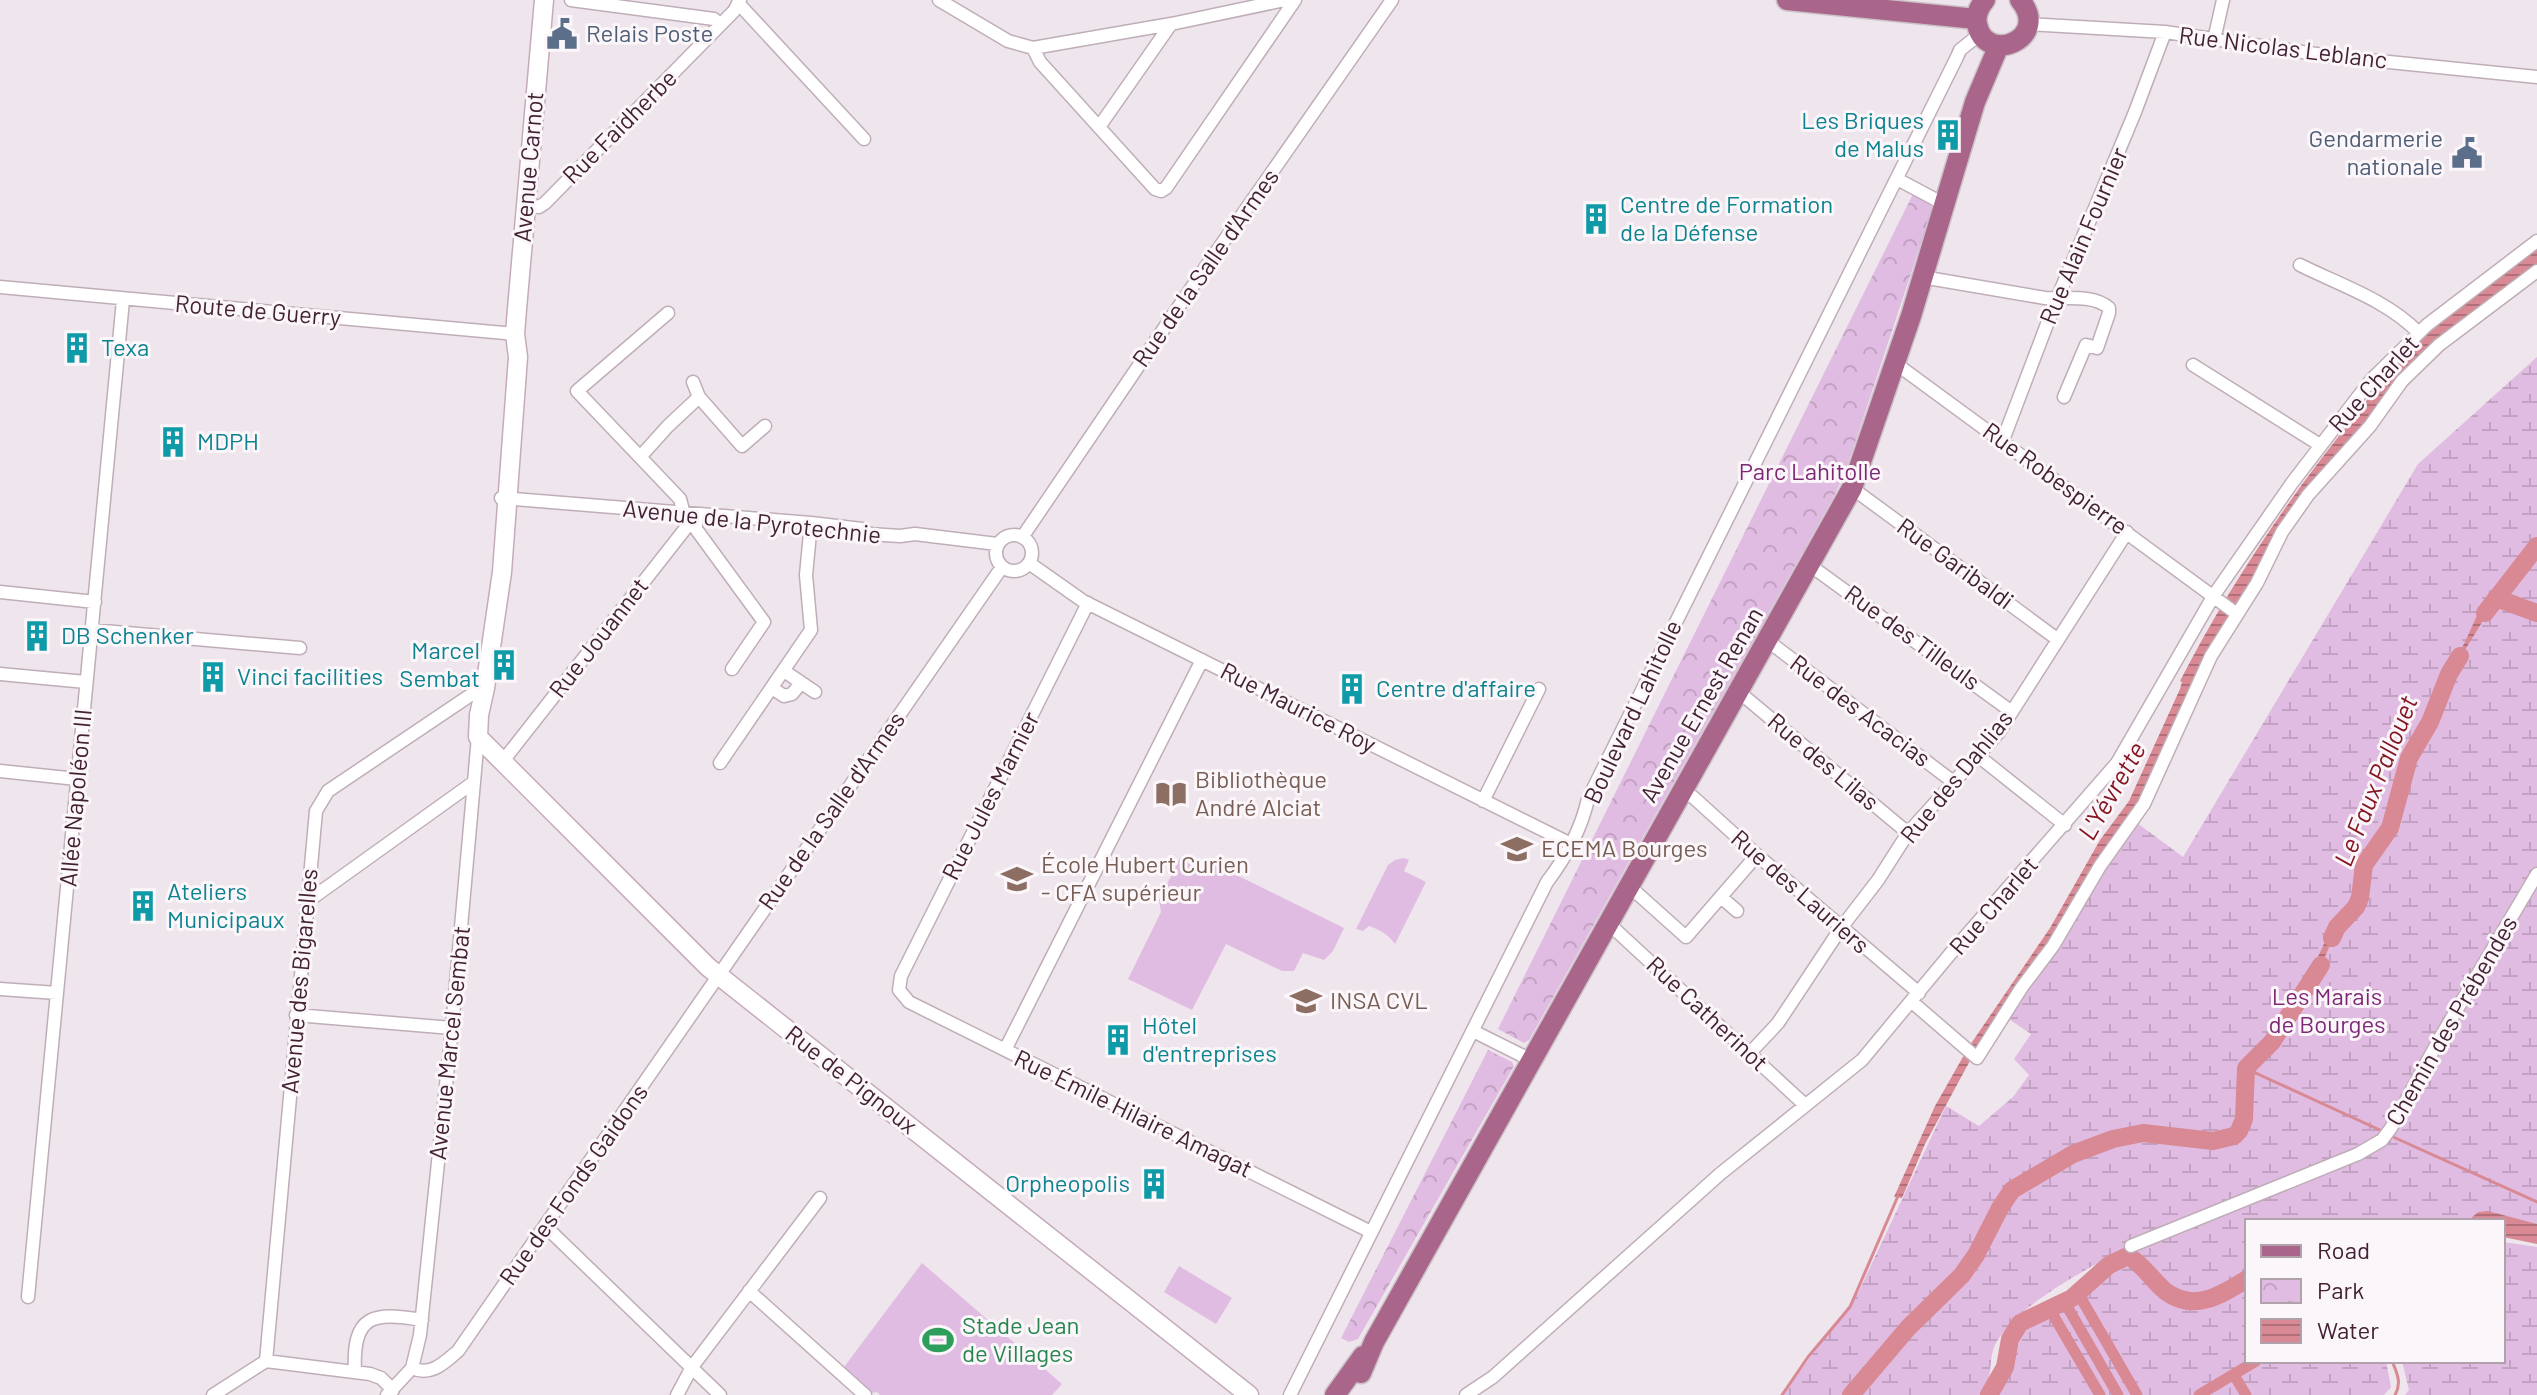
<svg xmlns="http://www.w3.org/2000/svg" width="2537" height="1395" font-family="Barlow,sans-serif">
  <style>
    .green { fill: #e1bce2 }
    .wetland { fill: url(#wetland-marsh); fill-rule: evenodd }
    .park { fill: url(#park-crowns) }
    .water { fill: url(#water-rules) }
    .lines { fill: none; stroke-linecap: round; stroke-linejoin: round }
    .stream { stroke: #d88993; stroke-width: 3 }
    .canal { stroke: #d88993; stroke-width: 11 }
    .river { stroke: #d88993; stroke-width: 18 }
    .minor-casing { stroke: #bfaeb8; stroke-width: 15 }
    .secondary-casing { stroke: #c5abbb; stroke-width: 21 }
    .primary-casing { stroke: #cac1c6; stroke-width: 23 }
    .minor { stroke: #fff; stroke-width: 12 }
    .secondary { stroke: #fff; stroke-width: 18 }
    .primary { stroke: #a9658a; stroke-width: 20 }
    .labels { text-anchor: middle; stroke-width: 6; stroke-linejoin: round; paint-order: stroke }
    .service-label { font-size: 24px; fill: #4e5e75; stroke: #fbf6fa; text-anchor: start }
    .street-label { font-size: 24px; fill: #432234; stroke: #fbf6fa }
    .culture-label { font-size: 24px; fill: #0d838f; stroke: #fbf6fa; text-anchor: start }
    .park-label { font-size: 24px; fill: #7e2875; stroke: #fbf6fa }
    .education-label { font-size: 24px; fill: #785e54; stroke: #fbf6fa; text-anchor: start }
    .leisure-label { font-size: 24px; fill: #27864d; stroke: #fbf6fa; text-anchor: start }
    .water-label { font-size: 26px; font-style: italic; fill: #861522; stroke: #fbf6fa }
  </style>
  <defs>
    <pattern id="wetland-marsh" width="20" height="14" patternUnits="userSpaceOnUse" patternTransform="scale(2)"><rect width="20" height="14" fill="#e1bce2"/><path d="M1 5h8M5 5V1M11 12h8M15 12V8" fill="none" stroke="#c2a1c2"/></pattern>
    <pattern id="park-crowns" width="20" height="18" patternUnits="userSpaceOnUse" patternTransform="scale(2)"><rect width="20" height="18" fill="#e1bce2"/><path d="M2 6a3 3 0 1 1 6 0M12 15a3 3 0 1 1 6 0" fill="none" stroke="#c2a1c2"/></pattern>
    <pattern id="water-rules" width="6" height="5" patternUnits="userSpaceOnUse" patternTransform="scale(2)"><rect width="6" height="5" fill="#d88993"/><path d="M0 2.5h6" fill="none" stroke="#b17079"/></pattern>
  </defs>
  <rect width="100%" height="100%" fill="#efe5ec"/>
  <!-- green -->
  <path class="green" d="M1180,858L1196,868L1202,858L1344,928L1333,951L1324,960L1303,953L1294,971H1282L1226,944L1192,1010L1128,979L1161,912L1159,900Z
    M1404,858L1409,860L1404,871L1426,882L1395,944C1388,934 1380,930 1369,926L1363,931L1356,929L1388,865L1395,860Z
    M922,1263L1062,1384L1052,1395H880L877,1392L872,1393L844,1367Z
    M1179,1266L1232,1298L1216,1324L1164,1292Z"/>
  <!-- wetland -->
  <path class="wetland" d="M2537,357V1231L2503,1221H2247V1361H2386L2391,1387L2384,1395H1782L1858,1293L1946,1106L1979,1126L2013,1097L2029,1075L2014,1059L2031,1034L1997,1011L2129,817L2183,857L2418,464ZM2132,1246L2160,1286L2128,1256L2020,1323L1994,1389L1983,1393C1993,1379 1988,1361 1995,1345C2014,1306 2092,1265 2132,1246Z
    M2503,1242L2537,1247V1395H2405L2409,1390L2402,1361H2503Z"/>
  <!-- park -->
  <path class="park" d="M1914,192L1925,198L1932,207L1930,216L1845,473L1832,500L1529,1040L1524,1043L1498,1029Z
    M1488,1050L1512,1062L1514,1066L1358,1339L1349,1342L1341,1338Z"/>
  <!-- water -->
  <path class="water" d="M2537,249V264L2436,341L2303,497L2244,594L2222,626L2197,673L2140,800L2079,897L1972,1057L1925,1144L1902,1198L1894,1197L1935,1106L1968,1048L2050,928L2100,840L2129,801L2180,689L2182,682L2180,681C2228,588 2285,503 2350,422C2364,404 2377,386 2392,369C2434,323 2488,287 2537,249Z
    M2537,541V546L2499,595L2445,682L2430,722L2406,763L2392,824L2365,862L2359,903L2338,927L2320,968L2248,1070L2242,1067L2263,1043L2315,963L2333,925L2353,904L2356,867L2385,825L2401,761L2434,701L2440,682L2464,644L2479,611Z
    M2488,1211L2537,1224V1244L2503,1237V1221H2468L2478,1212Z"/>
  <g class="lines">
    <!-- stream -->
    <path class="stream" d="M2247,1069L2382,1131
      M2391,1136L2537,1202
      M2392,1361C2397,1373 2402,1383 2395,1395
      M1782,1395L1808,1357L1850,1307L1898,1196"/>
    <!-- canal -->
    <path class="canal" d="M2078,1293L2137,1395
      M2064,1301L2118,1395
      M2049,1308L2100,1395
      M2234,1375L2246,1395
      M2199,1395L2256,1361"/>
    <!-- river -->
    <path class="river" d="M2496,598L2537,613
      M2485,613L2537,546
      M2332,938L2337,927L2356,907L2360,898L2364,865L2390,828L2409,758L2430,722L2449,674L2460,656
      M1851,1395L1908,1328L1962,1275L1976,1255L2000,1208L2012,1190L2073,1154L2113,1139L2143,1133L2213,1141L2234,1136L2239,1131L2244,1119L2246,1068L2272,1042L2321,965
      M1989,1395L2005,1367L2010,1339L2020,1323L2072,1298L2109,1265L2128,1256C2144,1265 2151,1279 2165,1291C2194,1313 2221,1295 2247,1279"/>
    <defs>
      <path id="minor" d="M571,0L714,19L720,25
        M939,0L1008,41L1033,48L1171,24L1285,0
        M738,3L864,139
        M2029,24L2165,32L2330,56L2537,77
        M2214,40L2223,0
        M1033,48L1040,62L1155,189L1161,191L1166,188L1295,0
        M1099,127L1171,24
        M1897,179L1944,204
        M526,206L539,207L545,203L734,11L740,0
        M2300,265C2340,285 2387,300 2419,333
        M1922,277L2045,298C2064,299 2094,294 2109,308V313L2097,348L2086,345L2064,397
        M0,287L515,334
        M668,313L577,391L680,499L684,514
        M1895,363L2237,614
        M2193,365L2320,445
        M699,397L742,446L765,426
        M2003,440L2052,311L2135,112L2165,32
        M641,456L668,426L699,397L693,382
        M1852,488L2057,639
        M501,498L811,523L862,529L870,534L900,536L915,534L997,544
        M696,515V529L764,622L732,669
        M996 553a18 18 0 1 1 36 0a18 18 0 1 1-36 0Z
        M1023,536L1203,271L1392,0
        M1029,563L1083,601L1571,844
        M1811,566L2012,712
        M0,592L95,602
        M1088,603L901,976L899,990L909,1002L1371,1232
        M92,630L300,648
        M1768,641L1952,781
        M784,671L815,692
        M0,674L86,682
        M772,688L784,696L792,694L801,683
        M1739,692L1908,833
        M1977,755L2065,825
        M503,761L696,515
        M720,763L811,630L806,575L811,523
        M0,771L77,779
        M1682,791L1693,797L1757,855L1919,993
        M1483,801L1539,689
        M1629,886L1686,937L1757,855
        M1721,897L1737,911
        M308,901L474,782
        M1608,923L1805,1105
        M0,989L57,993
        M1912,1002L1977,1058L2022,987L2053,946L2100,866L2144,804L2211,656L2257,583L2282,532L2308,495L2370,426L2402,381L2439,345L2537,271
        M296,1015L452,1028
        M1473,1031L1531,1060
        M1005,1050L1202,660
        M1749,1054L1778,1023L1841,928L1878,880L1908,833L1999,732L2127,532
        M545,1226L720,1395
        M2131,1246L2358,1154L2382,1140L2391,1128L2440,1038L2537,874
        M749,1291L865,1395
        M28,1297L123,300
        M266,1361L316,811L328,791L478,690L485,688
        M412,1368C431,1377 445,1362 458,1351L1002,567
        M355,1372C352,1314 373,1312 422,1320
        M213,1395L266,1361L370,1374L381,1378L393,1390
        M387,1395L412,1368L420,1335L452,1028L478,737
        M677,1395L692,1367L820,1198
        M1290,1395L1547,882C1566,857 1581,830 1588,799L1957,57L1960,50L1980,34
        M1466,1395L1493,1377L1720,1174L1862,1060L1951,953L2117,763L2214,595L2292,483L2371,380L2427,325L2537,241"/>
      <path id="secondary" d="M544,0L517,309L515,334L518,357L502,572L485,688L479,715L478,737L708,967L1249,1395"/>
      <path id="primary" d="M1787,0L1976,19
        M1985,0C1979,7 1975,14 1977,24C1985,66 2052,39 2020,0
        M1361,1373L1374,1342L1852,488L1911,316L1975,102L1999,45
        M1335,1395L1363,1356"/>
    </defs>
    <!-- minor casing -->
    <use href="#minor" class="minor-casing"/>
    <!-- secondary casing -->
    <use href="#secondary" class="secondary-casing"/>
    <!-- primary casing -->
    <use href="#primary" class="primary-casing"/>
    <!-- minor -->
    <use href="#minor" class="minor"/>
    <!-- secondary -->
    <use href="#secondary" class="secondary"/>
    <!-- primary -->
    <use href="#primary" class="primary"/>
  </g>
  <!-- icons -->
  <defs>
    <symbol id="civic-bare" viewBox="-9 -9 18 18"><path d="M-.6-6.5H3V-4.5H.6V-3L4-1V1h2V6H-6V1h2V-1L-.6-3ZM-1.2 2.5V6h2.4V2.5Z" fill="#5c6f8a" stroke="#fbf6fa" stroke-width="2.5" paint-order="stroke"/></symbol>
    <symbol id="building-bare" viewBox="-9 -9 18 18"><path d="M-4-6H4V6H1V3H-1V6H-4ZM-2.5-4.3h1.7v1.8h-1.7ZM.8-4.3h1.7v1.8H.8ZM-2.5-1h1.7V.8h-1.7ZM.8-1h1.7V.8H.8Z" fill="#0f9aa8" stroke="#fbf6fa" stroke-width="2.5" paint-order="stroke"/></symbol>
    <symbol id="library-bare" viewBox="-9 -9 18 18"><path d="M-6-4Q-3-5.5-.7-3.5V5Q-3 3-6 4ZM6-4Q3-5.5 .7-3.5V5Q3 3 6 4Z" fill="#8d6e63" stroke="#fbf6fa" stroke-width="2.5" paint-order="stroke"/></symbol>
    <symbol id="university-bare" viewBox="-9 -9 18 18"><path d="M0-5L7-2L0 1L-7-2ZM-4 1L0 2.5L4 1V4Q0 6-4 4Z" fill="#8d6e63" stroke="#fbf6fa" stroke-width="2.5" paint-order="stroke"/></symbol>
    <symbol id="stadium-bare" viewBox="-9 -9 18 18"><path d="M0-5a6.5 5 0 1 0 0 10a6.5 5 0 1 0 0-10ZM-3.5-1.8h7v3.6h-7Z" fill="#2e9e5b" stroke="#fbf6fa" stroke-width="2.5" paint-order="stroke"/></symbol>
  </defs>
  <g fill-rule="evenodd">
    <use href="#civic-bare" x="540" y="12" width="44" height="44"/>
    <use href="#building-bare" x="1926" y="113" width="44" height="44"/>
    <use href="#civic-bare" x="2445" y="131" width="44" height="44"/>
    <use href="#building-bare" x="1574" y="197" width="44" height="44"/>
    <use href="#building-bare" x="55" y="326" width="44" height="44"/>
    <use href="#building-bare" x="151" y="420" width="44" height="44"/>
    <use href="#building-bare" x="15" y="614" width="44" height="44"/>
    <use href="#building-bare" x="482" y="643" width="44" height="44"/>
    <use href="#building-bare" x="191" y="655" width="44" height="44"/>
    <use href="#building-bare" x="1330" y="667" width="44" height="44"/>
    <use href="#library-bare" x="1149" y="772" width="44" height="44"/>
    <use href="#university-bare" x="1495" y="827" width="44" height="44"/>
    <use href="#university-bare" x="995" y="857" width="44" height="44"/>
    <use href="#building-bare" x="121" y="884" width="44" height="44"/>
    <use href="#university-bare" x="1284" y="979" width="44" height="44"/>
    <use href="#building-bare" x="1096" y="1018" width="44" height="44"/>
    <use href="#building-bare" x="1132" y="1162" width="44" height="44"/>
    <use href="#stadium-bare" x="916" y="1318" width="44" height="44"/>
  </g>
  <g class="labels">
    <!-- service labels -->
    <g class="service-label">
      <text x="586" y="42">Relais Poste</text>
      <text x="2443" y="147" text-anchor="end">Gendarmerie<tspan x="2443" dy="28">nationale</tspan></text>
    </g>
    <!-- street labels -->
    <g class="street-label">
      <text transform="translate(2283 48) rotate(7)" y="8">Rue Nicolas Leblanc</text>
      <text transform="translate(620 127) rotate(-45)" y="8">Rue Faidherbe</text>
      <text transform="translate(529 167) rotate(-85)" y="8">Avenue Carnot</text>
      <text transform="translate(2084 236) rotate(-67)" y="8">Rue Alain Fournier</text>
      <text transform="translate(1206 268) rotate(-55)" y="8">Rue de la Salle d'Armes</text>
      <text transform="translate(258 311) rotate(5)" y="8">Route de Guerry</text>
      <text transform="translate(2374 384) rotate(-48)" y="8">Rue Charlet</text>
      <text transform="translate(2055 479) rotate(36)" y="8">Rue Robespierre</text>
      <text transform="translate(752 522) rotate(6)" y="8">Avenue de la Pyrotechnie</text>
      <text transform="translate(1955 564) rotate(36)" y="8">Rue Garibaldi</text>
      <text transform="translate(599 638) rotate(-52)" y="8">Rue Jouannet</text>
      <text transform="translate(1912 638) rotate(36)" y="8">Rue des Tilleuls</text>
      <text transform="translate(1702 705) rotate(-60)" y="8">Avenue Ernest Renan</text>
      <text transform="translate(1298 708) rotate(27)" y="8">Rue Maurice Roy</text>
      <text transform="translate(1860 711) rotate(37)" y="8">Rue des Acacias</text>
      <text transform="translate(1633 712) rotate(-65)" y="8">Boulevard Lahitolle</text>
      <text transform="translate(1823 762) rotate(40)" y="8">Rue des Lilas</text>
      <text transform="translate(1957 777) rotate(-51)" y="8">Rue des Dahlias</text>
      <text transform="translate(991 796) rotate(-63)" y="8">Rue Jules Marnier</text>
      <text transform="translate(76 798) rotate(-85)" y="8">Allée Napoléon III</text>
      <text transform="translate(832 811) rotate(-55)" y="8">Rue de la Salle d'Armes</text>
      <text transform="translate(1800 892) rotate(41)" y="8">Rue des Lauriers</text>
      <text transform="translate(1994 906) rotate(-49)" y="8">Rue Charlet</text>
      <text transform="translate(300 981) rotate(-85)" y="8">Avenue des Bigarelles</text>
      <text transform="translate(1707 1014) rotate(43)" y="8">Rue Catherinot</text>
      <text transform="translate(2452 1021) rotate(-60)" y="8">Chemin des Prébendes</text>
      <text transform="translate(450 1043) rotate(-84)" y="8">Avenue Marcel Sembat</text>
      <text transform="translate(851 1080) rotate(38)" y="8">Rue de Pignoux</text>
      <text transform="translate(1133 1114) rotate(26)" y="8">Rue Émile Hilaire Amagat</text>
      <text transform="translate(574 1185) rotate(-55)" y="8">Rue des Fonds Gaidons</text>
    </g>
    <!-- culture labels -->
    <g class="culture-label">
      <text x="1924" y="129" text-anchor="end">Les Briques<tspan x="1924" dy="28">de Malus</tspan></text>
      <text x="1620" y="213">Centre de Formation<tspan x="1620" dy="28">de la Défense</tspan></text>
      <text x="101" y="356">Texa</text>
      <text x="197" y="450">MDPH</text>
      <text x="61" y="644">DB Schenker</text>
      <text x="480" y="659" text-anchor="end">Marcel<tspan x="480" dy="28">Sembat</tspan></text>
      <text x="237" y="685">Vinci facilities</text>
      <text x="1376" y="697">Centre d'affaire</text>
      <text x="167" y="900">Ateliers<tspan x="167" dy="28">Municipaux</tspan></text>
      <text x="1142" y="1034">Hôtel<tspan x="1142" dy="28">d'entreprises</tspan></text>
      <text x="1130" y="1192" text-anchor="end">Orpheopolis</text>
    </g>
    <!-- park labels -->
    <g class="park-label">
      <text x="1810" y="480">Parc Lahitolle</text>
      <text x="2327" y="1005">Les Marais<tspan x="2327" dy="28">de Bourges</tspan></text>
    </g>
    <!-- education labels -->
    <g class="education-label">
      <text x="1195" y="788">Bibliothèque<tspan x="1195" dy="28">André Alciat</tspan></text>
      <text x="1541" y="857">ECEMA Bourges</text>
      <text x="1041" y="873">École Hubert Curien<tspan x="1041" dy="28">- CFA supérieur</tspan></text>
      <text x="1330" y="1009">INSA CVL</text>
    </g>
    <!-- leisure labels -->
    <g class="leisure-label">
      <text x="962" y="1334">Stade Jean<tspan x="962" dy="28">de Villages</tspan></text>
    </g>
    <!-- water labels -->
    <g class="water-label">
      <text transform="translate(2376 781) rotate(-68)" y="9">Le Faux Pallouet</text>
      <text transform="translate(2112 791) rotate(-60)" y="9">L'Yévrette</text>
    </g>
  </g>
  <!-- legend -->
  <rect x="2245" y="1219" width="260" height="144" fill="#fbf6fa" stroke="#b1a1ab" stroke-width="2"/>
  <rect x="2261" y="1245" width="40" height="12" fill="#a9658a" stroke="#b1a1ab" stroke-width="2"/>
  <text x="2317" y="1259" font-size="24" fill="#432234">Road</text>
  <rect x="2261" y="1279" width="40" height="24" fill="url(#park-crowns)" stroke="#b1a1ab" stroke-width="2"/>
  <text x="2317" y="1299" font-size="24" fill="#432234">Park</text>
  <rect x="2261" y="1319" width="40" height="24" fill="url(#water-rules)" stroke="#b1a1ab" stroke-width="2"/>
  <text x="2317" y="1339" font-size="24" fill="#432234">Water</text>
</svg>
